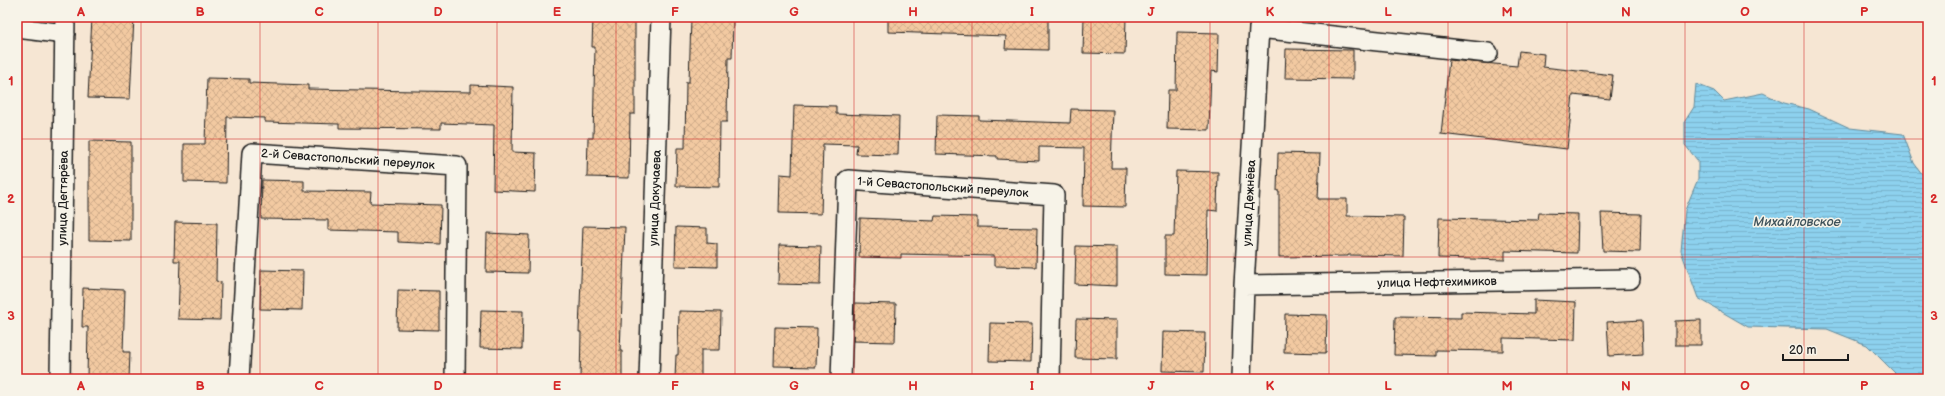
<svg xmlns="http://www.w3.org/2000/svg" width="1945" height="396" font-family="'Balsamiq Sans',sans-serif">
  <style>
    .water { fill: url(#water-rules); stroke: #60899a }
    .building { fill: url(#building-cross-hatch); stroke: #1c1c1c }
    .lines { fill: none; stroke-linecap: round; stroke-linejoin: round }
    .street-casing { stroke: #1c1c1c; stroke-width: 22 }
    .street { stroke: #f7f3e8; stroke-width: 19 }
    .grid { fill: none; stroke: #d62828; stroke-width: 1; stroke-opacity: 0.55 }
    .labels { text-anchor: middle; stroke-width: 3; stroke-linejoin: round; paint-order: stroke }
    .street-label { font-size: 12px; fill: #1c1c1c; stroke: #f7f3e8 }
    .water-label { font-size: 13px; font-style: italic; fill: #3e525b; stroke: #f7f3e8 }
    .neatline { fill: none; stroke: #d62828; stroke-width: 1.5 }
    .grid-label { font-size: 13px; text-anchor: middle; font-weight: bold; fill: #d62828 }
  </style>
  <defs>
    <pattern id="water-rules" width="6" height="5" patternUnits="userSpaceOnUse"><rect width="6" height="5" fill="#8dd1ee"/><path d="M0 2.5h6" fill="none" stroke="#79b3cc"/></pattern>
    <pattern id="building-cross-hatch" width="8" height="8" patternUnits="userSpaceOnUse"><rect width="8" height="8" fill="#f2c9a1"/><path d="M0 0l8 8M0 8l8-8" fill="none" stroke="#cfac8a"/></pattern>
  </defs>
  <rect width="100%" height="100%" fill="#f6e6d3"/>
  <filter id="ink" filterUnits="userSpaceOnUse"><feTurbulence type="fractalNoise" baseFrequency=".025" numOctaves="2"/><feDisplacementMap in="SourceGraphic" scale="8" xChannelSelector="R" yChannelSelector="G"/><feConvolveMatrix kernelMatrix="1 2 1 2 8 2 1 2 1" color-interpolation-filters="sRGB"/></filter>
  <g filter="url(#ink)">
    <!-- water -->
    <path class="water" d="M1696,84L1714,91L1724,101L1763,93L1784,103L1809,109L1850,128L1903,134L1914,163L1922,174L1928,173V379H1901L1867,345L1827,329L1748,327L1698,298L1681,251L1685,210L1698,179V161L1685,145V121L1694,107Z"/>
    <!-- building -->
    <path class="building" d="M92,17H134L130,99L88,98Z
      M593,17H635V114H630L629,178L587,177L588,138H593L595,47H592Z
      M888,17H1048V50L1005,49L1006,36L888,32Z
      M1084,17H1126L1125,54L1083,53Z
      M691,19L733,20L732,58H728L727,122H720L719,187L676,186L677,148H685L686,82H689Z
      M1177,32L1219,33L1218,72L1211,71L1209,130L1167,129L1168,90H1176Z
      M1286,49L1353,50V79L1285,78Z
      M1519,51L1544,54L1543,67L1613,75L1610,99L1573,95L1567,149L1441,134L1449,60L1517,66Z
      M207,78L249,79V83L308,85V89L471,92V85L513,87L512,152L536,153L535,192L493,190L494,125L441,123V129L339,128V124L265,122V118L227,117L226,183L184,182V144H205Z
      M794,105L836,106V114L899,116L898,155L856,154L857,145L823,144L821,214L779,213L780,174L792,175Z
      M1071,109L1113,110L1111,168H1126L1125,207L1083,206L1084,148L1039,147V161L997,159V156L936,154L937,115L979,116V120L1070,123Z
      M89,141L131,142V241L89,240Z
      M1278,153L1320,154L1318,199H1347V216L1404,217L1403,256L1348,255V256L1279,257V191H1277Z
      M1176,171L1218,172L1217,211L1208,210L1207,275L1165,274V236H1174Z
      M262,180L304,181V191L371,192L370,203L441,205L440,244L398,242V232L328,230V220L261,219Z
      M1539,213L1578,214L1577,253L1505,251V260L1438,258L1439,218L1538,220Z
      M1601,213L1641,214L1640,252L1603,251Z
      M935,216L977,217V227L1037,228L1036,267L994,266V256L901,254V258L859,257L860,218L934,221Z
      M175,222L217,223L216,281L221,282L220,320L178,319L180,261H174Z
      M583,226L625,227L620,351H622V379H580L581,332H579Z
      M676,227L707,228V243L717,244V267L675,266Z
      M487,233L529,235L528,273L486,272Z
      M779,245L821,246L820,285L778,284Z
      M1076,246L1117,247V286L1075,284Z
      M261,270L303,271L302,310L260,309Z
      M83,288L125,290L123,352H130L129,379H87L88,327H82Z
      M398,290L439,291V330L397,329Z
      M1534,300L1576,302L1575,340L1503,338V351L1436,350V356L1394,355L1395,317L1461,318V312L1534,314Z
      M855,303L896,304L895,342L853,341Z
      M481,310L523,311L522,349L480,348Z
      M679,311L721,312L720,350H701V379H675L676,355H678Z
      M1285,314L1327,315L1326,353L1284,352Z
      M1076,319L1117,320V359L1075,358Z
      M1642,320L1643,354L1609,356L1607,322Z
      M1701,320V345H1675V321Z
      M990,323L1032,324L1031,362L989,361Z
      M775,327L817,328L816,367L774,366Z
      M1163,332L1205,333L1204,372L1162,371Z"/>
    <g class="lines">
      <defs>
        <path id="street" d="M17,28L65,34
          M1259,28L1488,53
          M1244,285L1630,279
          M60,379L65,17
          M239,379L252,153L457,166L455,379
          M649,379L661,17
          M841,379L848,180L1054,195L1050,379
          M1241,379L1244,285L1259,28"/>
      </defs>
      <!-- street casing -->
      <use href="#street" class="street-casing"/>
      <!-- street -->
      <use href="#street" class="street"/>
    </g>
  </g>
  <!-- grid -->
  <path class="grid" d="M141,17V379M260,17V379M378,17V379M497,17V379M616,17V379M735,17V379M854,17V379M972,17V379M1091,17V379M1210,17V379M1329,17V379M1448,17V379M1567,17V379M1685,17V379M1804,17V379M17,139H1928M17,257H1928"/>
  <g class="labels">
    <!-- street labels -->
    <g class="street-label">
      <text transform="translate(348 159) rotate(4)" y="4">2-й Севастопольский переулок</text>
      <text transform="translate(943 187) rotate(4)" y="4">1-й Севастопольский переулок</text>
      <text transform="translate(63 198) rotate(-89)" y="4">улица Дегтярёва</text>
      <text transform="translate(655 198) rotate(-88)" y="4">улица Докучаева</text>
      <text transform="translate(1249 203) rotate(-87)" y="4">улица Дежнёва</text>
      <text transform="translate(1437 282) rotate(-1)" y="4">улица Нефтехимиков</text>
    </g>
    <!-- water labels -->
    <g class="water-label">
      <text x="1797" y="226">Михайловское</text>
    </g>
  </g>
  <!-- margin -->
  <rect width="1945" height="396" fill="none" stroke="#f7f3e8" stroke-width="44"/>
  <!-- scale -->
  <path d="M1783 354v6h65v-6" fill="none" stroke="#1c1c1c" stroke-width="2"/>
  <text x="1789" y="354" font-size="12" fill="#1c1c1c" stroke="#f7f3e8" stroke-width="3" paint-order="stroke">20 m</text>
  <rect x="22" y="22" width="1901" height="352" class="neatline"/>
  <g class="grid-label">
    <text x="81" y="16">A</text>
    <text x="200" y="16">B</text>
    <text x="319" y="16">C</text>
    <text x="438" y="16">D</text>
    <text x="557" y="16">E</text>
    <text x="675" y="16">F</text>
    <text x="794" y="16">G</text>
    <text x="913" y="16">H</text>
    <text x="1032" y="16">I</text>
    <text x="1151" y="16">J</text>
    <text x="1270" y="16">K</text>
    <text x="1388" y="16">L</text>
    <text x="1507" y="16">M</text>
    <text x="1626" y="16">N</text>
    <text x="1745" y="16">O</text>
    <text x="1864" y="16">P</text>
    <text x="11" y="85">1</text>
    <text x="1934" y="85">1</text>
    <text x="11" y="203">2</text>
    <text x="1934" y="203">2</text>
    <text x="11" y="320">3</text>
    <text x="1934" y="320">3</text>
    <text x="81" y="390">A</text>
    <text x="200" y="390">B</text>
    <text x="319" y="390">C</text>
    <text x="438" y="390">D</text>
    <text x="557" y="390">E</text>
    <text x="675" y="390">F</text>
    <text x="794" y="390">G</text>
    <text x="913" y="390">H</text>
    <text x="1032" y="390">I</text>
    <text x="1151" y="390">J</text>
    <text x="1270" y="390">K</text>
    <text x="1388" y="390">L</text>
    <text x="1507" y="390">M</text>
    <text x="1626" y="390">N</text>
    <text x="1745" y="390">O</text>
    <text x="1864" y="390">P</text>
  </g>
</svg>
